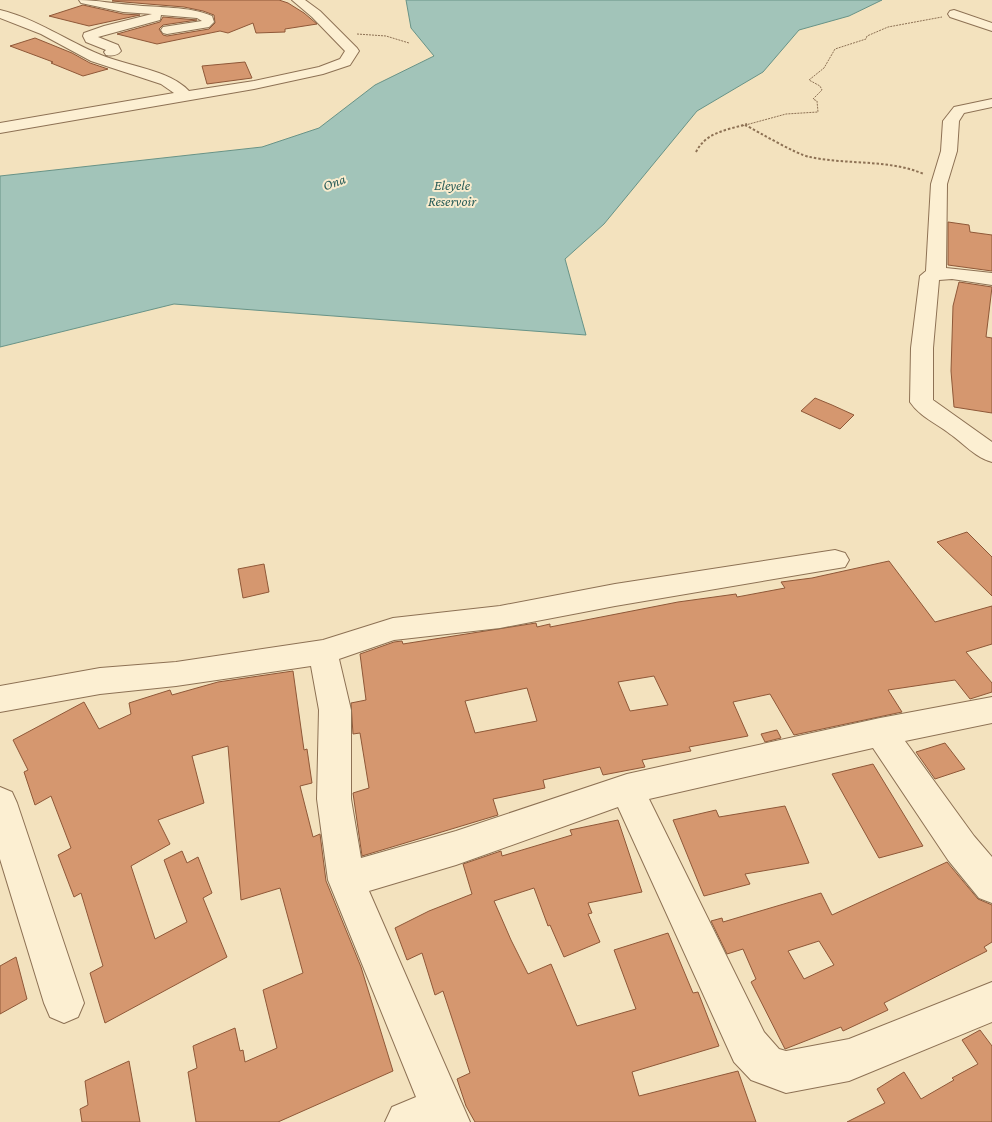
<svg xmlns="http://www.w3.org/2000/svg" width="992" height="1122" font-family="'Crimson Pro',serif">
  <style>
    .water { fill: #a2c4b9; stroke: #689387 }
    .building { fill: #d5976f; stroke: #8f5838; fill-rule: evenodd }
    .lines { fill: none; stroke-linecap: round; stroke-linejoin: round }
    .minor-casing { stroke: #8d7154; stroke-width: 2 }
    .path-far1 { stroke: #8d7154; stroke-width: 1; stroke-dasharray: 2 1; stroke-linecap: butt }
    .path { stroke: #8d7154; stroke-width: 2; stroke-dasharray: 2.5 2; stroke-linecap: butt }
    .minor { fill: #fcefd2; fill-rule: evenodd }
    .labels { text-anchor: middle; stroke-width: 4; stroke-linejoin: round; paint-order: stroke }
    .far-water-label { font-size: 14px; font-style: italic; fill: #285c58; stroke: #f9ecce }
  </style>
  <rect width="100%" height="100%" fill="#f3e2be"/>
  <!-- water -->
  <path class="water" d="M406,0H882L849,16L799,30L763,72L697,111L604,224L565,259L586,335L174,304L0,347V176L262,147L319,128L375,85L434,56L411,28Z"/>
  <!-- building -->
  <path class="building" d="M114,0H279L288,3L304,13L317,24L285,29V32L256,33L253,23L228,33L220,31L157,44L117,34L160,22L163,17L197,20L163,25L159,29L163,35L167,36L209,29L215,23L214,15L203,11L184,7L112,1Z
    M83,5L123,14L140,15L89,26L49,16Z
    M35,38L72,53L90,63L108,69L83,76L51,63L53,62L10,46Z
    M245,62L252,78L207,84L202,66Z
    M948,222L969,225L970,232L992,235V271L948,265Z
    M959,282L992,287L986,337L992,338V413L954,407L951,371L953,306Z
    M815,398L832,405L854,415L840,429L801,411Z
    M967,532L992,557V596L937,542Z
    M889,561L935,622L992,606V644L966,652L992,683V692L970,699L955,680L888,690L902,712L794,735L770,694L733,702L748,736L689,747L691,751L642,760L645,767L603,775L600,767L543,780L545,788L493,799L498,815L362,856L353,793L369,788L360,733L353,734L351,703L366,700L360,654L394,642L402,641L403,644L536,623L537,627L550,624V627L678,602L736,594L737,597L785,588L781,582L812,578ZM654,676L668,705L630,711L618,682ZM527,688L537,721L475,733L465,701Z
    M264,564L269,592L243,598L238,569Z
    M293,671L304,750L307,749L312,783L300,786L313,837L320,834L326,881L361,967L393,1071L278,1122H196L188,1072L197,1068L193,1046L235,1028L240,1051L243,1050L245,1062L277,1048L263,990L303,973L280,888L241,900L228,746L192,756L204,803L158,820L170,844L131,866L155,939L187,922L164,860L182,851L187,863L198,857L212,893L203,898L227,957L105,1023L90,973L103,966L81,893L74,897L58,855L71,848L51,796L35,805L24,772L28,770L13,740L84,702L99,729L131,714L129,703L170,690L172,695L218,682Z
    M777,730L781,738L765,742L761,734Z
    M945,743L965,769L935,779L916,752Z
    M873,764L923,846L879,858L832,774Z
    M785,806L809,863L745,874L750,884L704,896L673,820L716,810L719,817Z
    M618,820L642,892L588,903L592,913L588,914L600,942L564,957L550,925L548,926L534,888L494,901L511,940L528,974L551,964L577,1026L636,1009L614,950L668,933L693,993L698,992L719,1046L632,1072L639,1096L738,1071L756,1122H475L466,1106L457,1079L470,1073L443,991L435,995L422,953L407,960L395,928L429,911L472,894L463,864L501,851L502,856L572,835L570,830Z
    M947,862L978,899L992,905V942L984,947L987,951L884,1003L888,1010L843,1031L841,1027L785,1049L751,982L756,979L743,949L727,954L711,921L722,918L723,922L821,893L832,915ZM819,941L834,965L804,979L788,951Z
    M16,957L27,999L0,1014V966Z
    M980,1030L992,1046V1122H847L885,1103L877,1089L904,1072L921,1099L954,1080L952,1078L978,1064L962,1040Z
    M129,1061L140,1122H82L80,1109L88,1105L85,1081Z"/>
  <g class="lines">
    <defs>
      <path id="minor" d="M79,0C98,0 114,4 133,5C158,8 189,6 212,16L214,22L209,27L167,34L163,33L161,30L163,27L202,21L197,18L161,15L160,20L98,37L118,45L121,51C117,56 112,56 106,55L104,52L106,50L86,42L83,36L84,33L104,26L152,14L123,12L81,3Z
        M292,0H305L320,11L357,48L359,51L350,65L323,74L254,89L0,133V123L174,93L161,84L91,61L41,34L0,18V10C37,19 67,41 101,55C127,66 170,70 189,91L254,81L319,67L340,59L345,51L312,17Z
        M954,10L992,23V31L950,17L948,14L950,11Z
        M992,99V107L964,113L959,121L957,151L947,184L946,268L992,273V285L952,279L939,280L933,348V400L992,442V462C976,458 963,443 950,434C936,423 920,417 910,402L911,348L920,276L926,271L931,184L941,151L943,121L954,107Z
        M835,550L845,553L849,560L845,567L615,606L500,628L394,640L339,659L351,710V799L361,858L456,831L627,774L880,718L992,697V723L905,741L974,836L992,857V903L979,898L948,860L873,748L649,799L764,1032L779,1049L786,1051L849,1039L992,982V1022L849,1081L786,1093L751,1080L734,1062L618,807L456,865L369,891L470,1122H385L392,1107L416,1097L328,880L317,799L319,710L311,666L176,686L100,694L0,712V686L100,668L176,662L323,640L393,618L500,606L615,584Z
        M0,787L12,792L17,803L84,1003L78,1017L64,1023L50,1017L44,1003L0,859Z"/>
    </defs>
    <!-- minor casing -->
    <use href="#minor" class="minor-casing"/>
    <!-- path-far1 -->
    <path class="path-far1" d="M357,34L386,36L409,43
      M742,126L786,114L818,112L817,101L813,99L822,90L820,86L809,80L824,68L835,49L866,39L867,36L888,27L942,17"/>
    <!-- path -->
    <path class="path" d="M745,125C761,133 795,154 810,157C848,165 888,159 924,174
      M696,152C706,132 727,130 747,124"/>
    <!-- minor -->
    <use href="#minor" class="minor"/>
  </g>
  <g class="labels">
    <!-- far-water labels -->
    <g class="far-water-label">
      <text transform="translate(334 182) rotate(-21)" y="5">Ona</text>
      <text x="452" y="190">Eleyele<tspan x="452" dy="16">Reservoir</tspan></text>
    </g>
  </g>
</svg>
